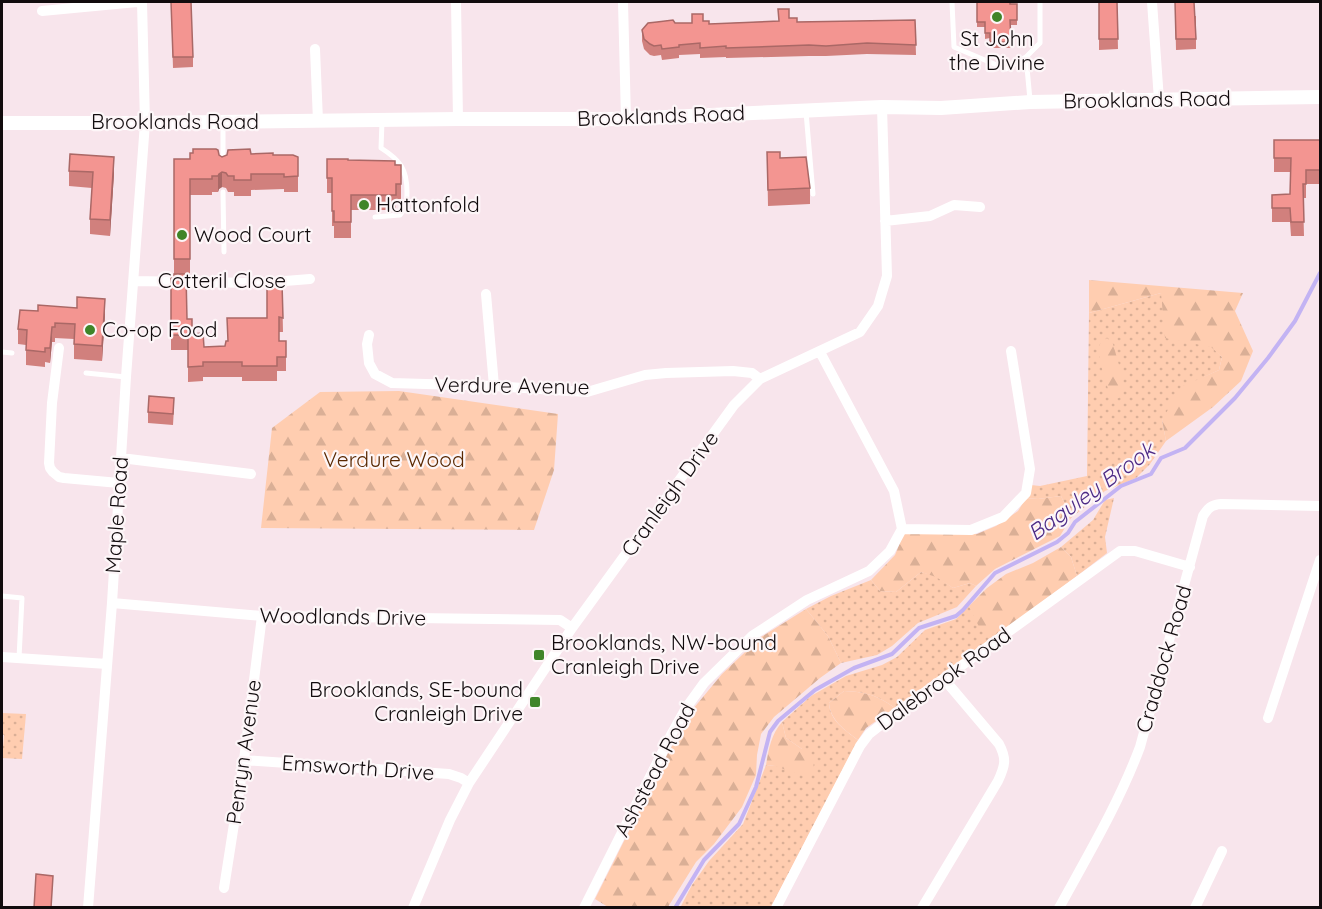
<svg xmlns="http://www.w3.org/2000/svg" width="1322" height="909" font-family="Quicksand,sans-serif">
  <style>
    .grass { fill: url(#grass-dots) }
    .forest { fill: url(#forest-firs) }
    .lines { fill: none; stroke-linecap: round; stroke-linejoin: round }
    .stream { stroke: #c3b3f3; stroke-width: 4 }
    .service { stroke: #fff; stroke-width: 5 }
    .minor { stroke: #fff; stroke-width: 10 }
    .tertiary { stroke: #fff; stroke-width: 14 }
    .wall { fill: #d1807d }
    .shaded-wall { fill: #aa6866 }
    .building { fill: #f39591; stroke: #aa6866; stroke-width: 1.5 }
    .poi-dot { fill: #408529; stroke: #fdf6f8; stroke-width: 2 }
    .labels { text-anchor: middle; stroke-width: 4.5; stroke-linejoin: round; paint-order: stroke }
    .poi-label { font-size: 21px; fill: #110b0d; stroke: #fdf6f8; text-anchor: start }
    .street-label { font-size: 21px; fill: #110b0d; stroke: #fdf6f8 }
    .park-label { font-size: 21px; fill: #5a2902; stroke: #fdf6f8 }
    .water-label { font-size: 22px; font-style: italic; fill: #4d2b86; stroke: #fdf6f8 }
  </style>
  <defs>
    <pattern id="grass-dots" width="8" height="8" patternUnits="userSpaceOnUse" patternTransform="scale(1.5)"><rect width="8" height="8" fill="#ffcdb0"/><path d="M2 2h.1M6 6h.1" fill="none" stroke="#daaf96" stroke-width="1.8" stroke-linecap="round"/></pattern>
    <pattern id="forest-firs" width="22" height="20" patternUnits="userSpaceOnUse" patternTransform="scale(1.5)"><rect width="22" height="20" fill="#ffcdb0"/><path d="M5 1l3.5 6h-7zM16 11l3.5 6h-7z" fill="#daaf96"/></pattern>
  </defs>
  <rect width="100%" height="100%" fill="#f8e5ec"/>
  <!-- grass -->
  <path class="grass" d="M1161,293L1222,357L1219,370L1204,377L1162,420L1166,441L1150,464L1136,478L1105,491L1071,518L1061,496L1038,499L1026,498L1031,485L1040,486L1087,476L1089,313Z
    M1114,498L1105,537L1107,553L1077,576L1071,557L1061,547L1093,520L1105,500Z
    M921,572L936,576L953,588L970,583L976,586L957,607L918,623L892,646L877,655L841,663L828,636L806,609L831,596L871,580L880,591L896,592Z
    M969,606L974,614L996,636L895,708C877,695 866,692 844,691L829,703C830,721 845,730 858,740L771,907L680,908L692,885L709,861L743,824L766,765L775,766L802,749L786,738L782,722L811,696L846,676L882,665L897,657L925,630L956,619Z
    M2,713L26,714L22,759L2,758L4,735L2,734Z"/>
  <!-- forest -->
  <path class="forest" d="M1089,280L1243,293L1235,311L1253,351L1241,381L1213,407L1166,441L1162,420L1181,387L1219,370L1222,357L1211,347L1165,338L1161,293L1089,313Z
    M1107,338L1113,344L1123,379L1119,398L1111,399L1100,362V344Z
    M399,391L558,414L554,470L534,530L261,528L272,428L320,392Z
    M1061,496L1071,518L1060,536L995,569L976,586L970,583L953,588L936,577L921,572L896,592L880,591L871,580L895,555L904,533L918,531L977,534L996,526L1018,511L1026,498L1038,499Z
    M1061,547L1071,557L1077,576L996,636L980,629L969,606L987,588L1006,574L1033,563Z
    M806,609L828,636L841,663L820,678L774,717L761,734L757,755L756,775L742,807L714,844L696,862L668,907H608L595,899L667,755L693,709L722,674L761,637Z
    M844,691C866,692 877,695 895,708L866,728L858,740C845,730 830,720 829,703Z
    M782,722L786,738L802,749L814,761L813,770L804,776L775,766L766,765C769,748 771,735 782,722Z"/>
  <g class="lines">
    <!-- stream -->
    <path class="stream" d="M675,908L704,860L739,824L756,787L770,732L778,721L815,690L854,668L892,654L919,628L956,616L963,610L995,573L1057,542L1068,533L1075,522L1121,486L1151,474L1161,458L1185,448L1235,398L1268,358L1295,321L1320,273"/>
    <!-- service -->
    <path class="service" d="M952,2L954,47L1006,69L1026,57L1040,43V2
      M1026,57L1030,100
      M806,112L813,194
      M223,124V162
      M223,192L224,252
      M375,217L400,215C406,208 407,202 407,192C407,169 400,160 381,148L382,122
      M2,352L12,353
      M86,373L126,377
      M2,596L22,598L19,658"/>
    <!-- minor -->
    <path class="minor" d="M456,2L458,119
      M623,2L626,119
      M1152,2L1159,100
      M42,11L137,2
      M315,49L318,121
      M885,221L930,216L954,205L980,207
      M133,281L260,283L310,279
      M486,294L494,386
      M369,335L367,344L369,363L375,374L392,383L494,386L587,392L645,375L666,373L733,371L752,373L760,379
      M59,348L52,403L49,463L50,468L53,472L59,477L64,478L119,483
      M121,458L251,474
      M902,529L971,530L1003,517L1026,493L1030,469L1011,351
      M112,603L262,616L560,620L572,628
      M2,657L107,664
      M1268,718L1320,560
      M244,760L449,774L461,778L469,783
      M224,888L244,760L262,616
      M88,908L112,603L126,377L145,123L142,2
      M413,908L450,820L469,783L572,628L734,405L760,379L860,332L878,306L887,276L882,107
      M584,908L671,735L686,708L704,683L752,636L807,600L869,571L890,551L902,529L894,491L820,352
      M776,908L860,746L869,734L896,713L1120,551H1135L1190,567
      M922,908L998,781C1005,766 1007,759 999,744L944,679
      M1059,908C1088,855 1119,803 1140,747L1203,516C1208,508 1211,505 1221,504L1320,506
      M1195,908L1222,851"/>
    <!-- tertiary -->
    <path class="tertiary" d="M2,123H145L458,119H626L882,107L941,108L1030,102L1320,97"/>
  </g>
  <!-- wall -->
  <path class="wall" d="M171,2L193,57V67L173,68Z
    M977,2L1017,4V25H1010L1011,48H990V38L985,39V27H977Z
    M1099,2H1117L1118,49L1099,50Z
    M1175,2L1194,16H1196V49L1176,50Z
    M692,14L709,24L778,21L789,18L797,22L915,20L916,55L867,54L826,56H809L726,58V57L700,58V54L679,55V58L662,60L661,55L654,56L650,55L644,49L642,41V30L675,23H692Z
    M1274,140H1320V184H1306V198H1303L1304,236H1291L1290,222H1272V195L1290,194V172H1274Z
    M767,152L780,158L810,188V204L768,206Z
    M251,154L298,157V192H284V189L251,190V196H234V192H228L226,188L222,187L219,189L218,192H212V195H190V274H174V159H190L219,155L222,157Z
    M327,159L401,165V199H396V210H351V238H334V226H332V193H327Z
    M69,171L114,173L110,236L90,234V219L92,188L69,186Z
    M171,278L192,334L204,347L225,346L227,341L267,318L282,283L283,332H279V341H286V371H277V381H242V377H203V381L188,382V350H171Z
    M38,311L105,314L102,361L74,359V339L55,338V342H52L50,363L45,362V367L26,365V345L18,344V329Z
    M174,408L173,425L148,423V412Z"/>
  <!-- shaded-wall -->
  <path class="shaded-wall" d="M114,157V173L110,236V220Z
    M222,172V187L219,189L218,192V176L219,174Z
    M105,299V314L102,361V346Z
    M52,327V342L50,363V348Z"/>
  <!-- building -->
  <path class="building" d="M171,2H191L193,57H173Z
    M977,2H1010V4H1017V20H1010L1011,42H990V33H985V22H977Z
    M1099,2H1117L1118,39H1099Z
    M1175,2H1194L1196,39H1176Z
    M778,9H789V18H797V22L915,20L916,45L867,43L826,46L809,45L726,48V46L700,48V43L679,45V47L662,49L661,45L654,46L650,44L644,39L642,30L648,23L657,22L673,20L675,23H692V14H703V21H709V24L779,21Z
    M1274,140H1320V170H1306V184H1303L1304,222H1291L1290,208H1272V195L1290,194L1291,158H1274Z
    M193,149H216L218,150L219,155L222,157L227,155L228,150L250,149L251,154L273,153V155H293L298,157V176L284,177V174H251V180H234V176H228L226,173L222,172L219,174L218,176H212V179H190V259H174V159H190V153H193Z
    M767,152H780V158L806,157L810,188L768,190Z
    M70,154L114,157L110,220L90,219L93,172L69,171Z
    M327,159H348V160L395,161V165H401V184H396V195H351V222H334V211H332V178H327Z
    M174,274H186L187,319H192V334L203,333L204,347L225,346L226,341H228L227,318H267V283H282L283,318L279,317V341H286V357H277V366H242V362H203V366L188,367V335H171V278H174Z
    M77,297L105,299L102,346L74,344L75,324L55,323V327H52L50,348H45V352L26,350L27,330L18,329L20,310L38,311V305L77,308Z
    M149,396L174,398L173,414L148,412Z
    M36,874L53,876L51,908H34Z"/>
  <!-- markers -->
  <g class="poi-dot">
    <circle cx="997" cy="17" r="6"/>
    <circle cx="364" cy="205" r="6"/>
    <circle cx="182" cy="235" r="6"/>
    <circle cx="90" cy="330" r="6"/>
    <rect x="533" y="649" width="12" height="12" rx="3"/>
    <rect x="529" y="696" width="12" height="12" rx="3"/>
  </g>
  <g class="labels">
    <!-- poi labels -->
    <g class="poi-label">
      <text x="997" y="46" text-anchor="middle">St John<tspan x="997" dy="24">the Divine</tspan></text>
      <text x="376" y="212">Hattonfold</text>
      <text x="194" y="242">Wood Court</text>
      <text x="102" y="337">Co-op Food</text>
      <text x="551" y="650">Brooklands, NW-bound<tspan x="551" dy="24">Cranleigh Drive</tspan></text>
      <text x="523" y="697" text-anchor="end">Brooklands, SE-bound<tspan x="523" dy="24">Cranleigh Drive</tspan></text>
    </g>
    <!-- street labels -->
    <g class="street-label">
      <text transform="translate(1147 100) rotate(-1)" y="7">Brooklands Road</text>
      <text transform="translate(661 116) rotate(-2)" y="7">Brooklands Road</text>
      <text x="175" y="129">Brooklands Road</text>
      <text x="222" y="288">Cotteril Close</text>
      <text transform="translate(512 386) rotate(1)" y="7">Verdure Avenue</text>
      <text transform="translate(670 494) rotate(-54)" y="7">Cranleigh Drive</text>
      <text transform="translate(117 515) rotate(-86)" y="7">Maple Road</text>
      <text transform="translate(343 617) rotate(1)" y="7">Woodlands Drive</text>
      <text transform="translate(1164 659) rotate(-74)" y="7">Craddock Road</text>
      <text transform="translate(944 679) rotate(-36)" y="7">Dalebrook Road</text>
      <text transform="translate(244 752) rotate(-82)" y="7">Penryn Avenue</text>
      <text transform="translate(358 768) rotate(4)" y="7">Emsworth Drive</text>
      <text transform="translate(655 770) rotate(-62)" y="7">Ashstead Road</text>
    </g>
    <!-- park labels -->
    <g class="park-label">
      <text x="394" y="467">Verdure Wood</text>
    </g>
    <!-- water labels -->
    <g class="water-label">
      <text transform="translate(1091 491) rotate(-36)" y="8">Baguley Brook</text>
    </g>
  </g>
  <!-- border -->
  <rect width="1322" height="909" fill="none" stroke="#110b0d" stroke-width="6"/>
</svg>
